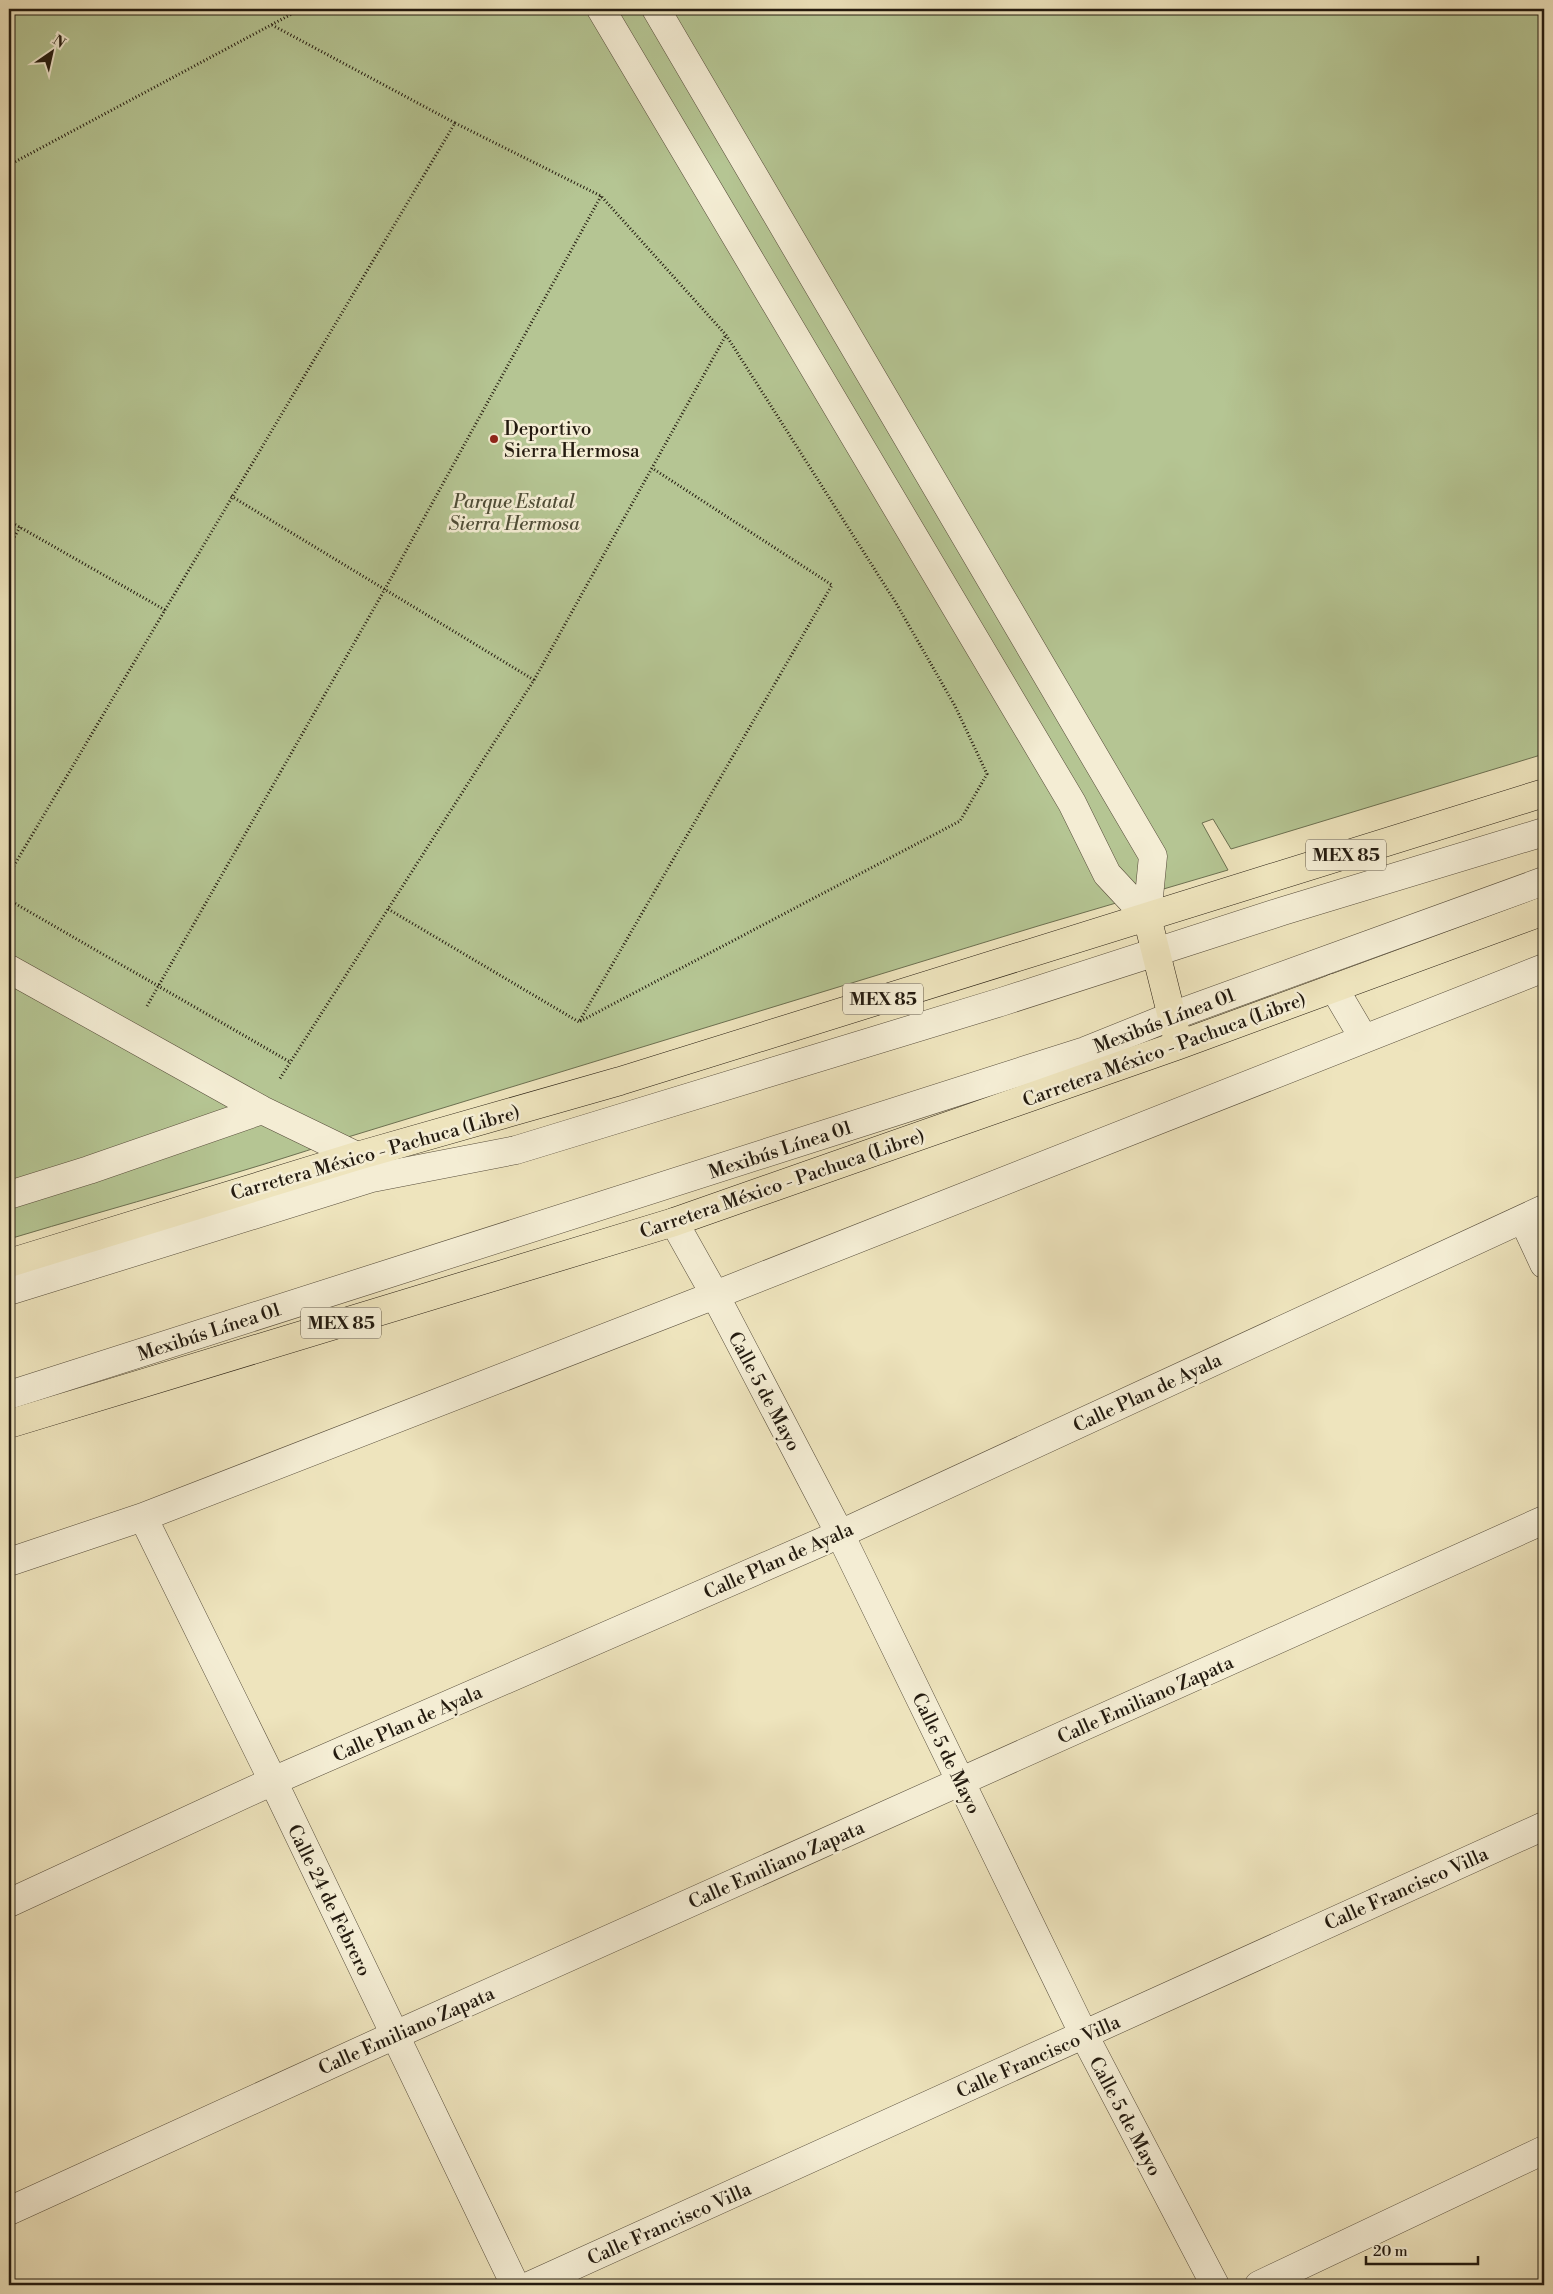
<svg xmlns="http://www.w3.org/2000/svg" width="1553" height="2294" font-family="'Libre Bodoni',serif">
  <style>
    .green { fill: #b5c593; stroke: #6c7051 }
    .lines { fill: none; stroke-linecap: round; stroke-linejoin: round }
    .minor-casing { stroke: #564c3a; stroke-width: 29 }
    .major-casing { stroke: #231a0f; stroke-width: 29 }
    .path { stroke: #231a0f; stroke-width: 3; stroke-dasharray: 1 2.5; stroke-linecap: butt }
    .minor { stroke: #f4edd4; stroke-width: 28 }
    .major { stroke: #eee4bd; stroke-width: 28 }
    .poi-dot { fill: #8f2418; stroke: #f4edd4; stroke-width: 2 }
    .labels { text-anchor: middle; stroke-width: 5; stroke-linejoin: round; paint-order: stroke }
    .shield { fill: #f4edd4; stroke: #62594a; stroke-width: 1 }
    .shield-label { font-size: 18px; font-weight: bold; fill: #231a0f }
    .poi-label { font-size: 19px; fill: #231a0f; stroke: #f4edd4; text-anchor: start }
    .park-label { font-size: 19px; font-style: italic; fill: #4f4d37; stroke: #f4edd4 }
    .street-label { font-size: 19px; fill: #231a0f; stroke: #f4edd4 }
  </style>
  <rect width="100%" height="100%" fill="#eee4bd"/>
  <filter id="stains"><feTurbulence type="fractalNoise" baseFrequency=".004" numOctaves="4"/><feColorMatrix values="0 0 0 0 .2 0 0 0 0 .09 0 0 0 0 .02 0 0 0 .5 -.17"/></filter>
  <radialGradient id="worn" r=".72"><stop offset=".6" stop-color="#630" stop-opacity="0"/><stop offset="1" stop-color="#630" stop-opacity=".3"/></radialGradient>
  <!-- green -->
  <path class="green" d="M9,9H1544V754L1231,849L1213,819L1202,823L1228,870L1038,926L348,1137C237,1175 122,1205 9,1239Z"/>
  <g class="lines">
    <defs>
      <path id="minor" d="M601,9L1072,803L1107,874L1147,917
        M656,9L1153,856L1147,917
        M9,969L262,1110L357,1156
        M1334,988L1364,1039
        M9,1195L89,1170L262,1110
        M1523,1219L1544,1264
        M674,1222L715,1295L840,1534L1084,2035L1215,2285
        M9,1291L372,1178L516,1150L1001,1002L1283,911L1544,832
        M9,1395L1085,1051L1172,1016L1544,881
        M143,1517L273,1781L515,2285
        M9,1562L143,1517L715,1295L1544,968
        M9,1903L273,1781L840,1534L1544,1209
        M9,2211L395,2035L1544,1520
        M531,2285L1544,1826
        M1259,2285L1544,2150"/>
      <path id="major" d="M1147,917L1179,1045
        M9,1263L357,1156L620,1081L1544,793
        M9,1424L674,1222L1179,1045L1544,911"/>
    </defs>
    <!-- minor casing -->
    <use href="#minor" class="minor-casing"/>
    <!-- major casing -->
    <use href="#major" class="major-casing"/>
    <!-- path -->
    <path class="path" d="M455,123L601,196L726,335L896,603L955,706L987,774L960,821L579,1022
      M9,165L301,9
      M231,496L534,680L279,1080
      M9,521L165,610L9,874
      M9,546L20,527
      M165,610L455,123L272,25
      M534,680L726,335
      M9,900L290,1062
      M388,909L579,1022L832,585L652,468
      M147,1006L385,589L601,196"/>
    <!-- minor -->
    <use href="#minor" class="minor"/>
    <!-- major -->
    <use href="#major" class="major"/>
  </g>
  <!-- markers -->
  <circle class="poi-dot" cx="494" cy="439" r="5"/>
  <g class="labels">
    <!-- shield labels -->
    <g class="shield">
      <rect x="1306" y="839.5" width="80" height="31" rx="4"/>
      <rect x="843" y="983.5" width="80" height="31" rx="4"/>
      <rect x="301" y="1307.5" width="80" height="31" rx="4"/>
    </g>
    <g class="shield-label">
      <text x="1346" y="861">MEX 85</text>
      <text x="883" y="1005">MEX 85</text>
      <text x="341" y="1329">MEX 85</text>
    </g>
    <!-- poi labels -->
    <g class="poi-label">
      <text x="504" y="435">Deportivo<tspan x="504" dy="22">Sierra Hermosa</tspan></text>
    </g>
    <!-- park labels -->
    <g class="park-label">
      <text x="514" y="508">Parque Estatal<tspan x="514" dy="22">Sierra Hermosa</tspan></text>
    </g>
    <!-- street labels -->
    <g class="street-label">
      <text transform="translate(1164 1020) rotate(-21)" y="7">Mexibús Línea 01</text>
      <text transform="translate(1164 1049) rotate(-20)" y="7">Carretera México - Pachuca (Libre)</text>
      <text transform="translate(780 1149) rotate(-18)" y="7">Mexibús Línea 01</text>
      <text transform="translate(375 1152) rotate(-16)" y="7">Carretera México - Pachuca (Libre)</text>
      <text transform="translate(782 1183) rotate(-19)" y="7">Carretera México - Pachuca (Libre)</text>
      <text transform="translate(209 1331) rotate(-18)" y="7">Mexibús Línea 01</text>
      <text transform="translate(765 1391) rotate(62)" y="7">Calle 5 de Mayo</text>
      <text transform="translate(1147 1392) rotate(-25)" y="7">Calle Plan de Ayala</text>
      <text transform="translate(778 1560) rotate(-24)" y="7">Calle Plan de Ayala</text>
      <text transform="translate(1145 1699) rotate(-24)" y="7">Calle Emiliano Zapata</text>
      <text transform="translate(407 1723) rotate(-24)" y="7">Calle Plan de Ayala</text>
      <text transform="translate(947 1753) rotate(64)" y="7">Calle 5 de Mayo</text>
      <text transform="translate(776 1864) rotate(-24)" y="7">Calle Emiliano Zapata</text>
      <text transform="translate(1406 1888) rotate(-24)" y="7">Calle Francisco Villa</text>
      <text transform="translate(330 1900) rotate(64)" y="7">Calle 24 de Febrero</text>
      <text transform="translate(406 2030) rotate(-24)" y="7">Calle Emiliano Zapata</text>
      <text transform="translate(1038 2056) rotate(-24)" y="7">Calle Francisco Villa</text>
      <text transform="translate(1126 2116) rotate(62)" y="7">Calle 5 de Mayo</text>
      <text transform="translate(669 2223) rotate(-24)" y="7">Calle Francisco Villa</text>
    </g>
  </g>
  <!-- margin -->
  <rect width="1553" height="2294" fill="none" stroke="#eee4bd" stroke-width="30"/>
  <rect x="10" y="10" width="1533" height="2274" fill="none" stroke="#231a0f" stroke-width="2.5"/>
  <rect x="15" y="15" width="1523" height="2264" fill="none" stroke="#231a0f"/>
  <!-- north arrow -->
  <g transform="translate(52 52) rotate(34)" stroke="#f4edd4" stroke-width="4" paint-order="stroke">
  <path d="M0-4L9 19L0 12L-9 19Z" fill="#231a0f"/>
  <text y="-8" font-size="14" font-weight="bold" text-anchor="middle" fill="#231a0f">N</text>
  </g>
  <!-- scale -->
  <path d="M1366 2256v8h112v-8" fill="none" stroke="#231a0f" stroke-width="2.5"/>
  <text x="1373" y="2256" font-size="15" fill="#231a0f" stroke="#f4edd4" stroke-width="4" paint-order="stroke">20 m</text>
  <rect width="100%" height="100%" filter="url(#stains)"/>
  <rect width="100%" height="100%" fill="url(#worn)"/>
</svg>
